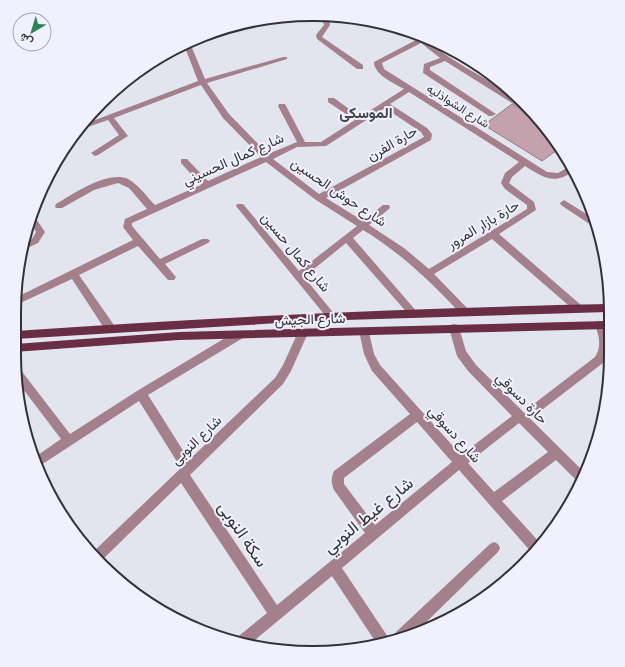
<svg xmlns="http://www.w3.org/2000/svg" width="625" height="667" font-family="Merriweather,Vazirmatn,serif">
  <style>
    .building { fill: #c5a1ae; stroke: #8a7f83 }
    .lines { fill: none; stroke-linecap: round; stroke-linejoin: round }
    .minor { fill: #a4808c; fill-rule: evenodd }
    .major { fill: #692d44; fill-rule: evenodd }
    .labels { text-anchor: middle; stroke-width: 4; stroke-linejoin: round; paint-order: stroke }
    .far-street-label { font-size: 12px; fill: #323236; stroke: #f0f1fc }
    .street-label { font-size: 14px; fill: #323236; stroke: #f0f1fc }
    .far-district-label { font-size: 15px; font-weight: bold; fill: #43454d; stroke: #f0f1fc }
    .near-street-label { font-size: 17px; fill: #323236; stroke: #f0f1fc }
    .rim { fill: none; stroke: #323236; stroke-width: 2 }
  </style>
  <rect width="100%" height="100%" fill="#e2e4ee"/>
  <!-- building -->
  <path class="building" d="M512,104L540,120L560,148L542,161L484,125Z"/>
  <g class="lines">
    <!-- minor -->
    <path class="minor" d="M318,15H325L329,20L330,25L322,37L363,65V69H357L317,39L316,35L324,25L323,21Z
      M407,31C423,37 435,48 449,57C478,76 511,91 536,115H531L445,61L430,67V70L496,114L492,116H489L423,73L424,64L440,58L421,43L382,63L384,69L547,172L558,173L572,165L574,171C554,185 544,178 525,166L512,177L509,183L534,202L536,210L499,234L581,305L583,308L581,311H575L492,239L434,274L467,308L469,311L467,314H461C431,282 401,253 363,230L353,238L418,313L416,316H410L346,243L304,277L336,316L334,319H328L236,206L237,204H243L299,271L357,226L316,200L266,162L132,223V226L160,259L202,239H208L210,241L208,243L165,264L176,277L174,280H168L138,246L79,275L114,325L115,328L114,331H106L72,279L18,304L19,296L133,240L123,227L125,219L147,209L129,188L118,183L94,190L62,208H56L55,206L56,204C73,194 108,170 128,179C139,185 147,197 155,205L201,185L181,163V159H187L208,181L261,157L223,118L201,85L114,118L128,136L98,155L95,156L91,153L119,135L108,120L76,131L82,125L198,81L184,45L190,43L205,79L283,57H287V59L207,83L229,114L268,154L297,142L278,106L279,104H285L305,142H321L355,120L328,102V98H334L360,117L404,89C394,83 374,75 374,62L416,40L408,33ZM409,92L519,162L505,173L501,183L505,189L527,205V209L429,269L404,248L369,225L389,209L390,207L389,205H383L363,221L326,198L431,140L432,134L427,128L390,104ZM385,108L421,132L424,137L319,194L273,159L297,147L326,146Z
      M564,200L596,220L598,228L594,227L561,205L560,203Z
      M32,213L45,232L38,243L23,250L24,243L32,239L36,232L30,221Z
      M600,321L604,322C609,333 609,352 603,363L543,409L539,411L535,409L534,406L535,403L595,357C602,346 599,336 595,325L596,322Z
      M454,324L458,325L459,328L466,351L476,365L586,474L580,483H579L556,460L502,501L541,544L533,554L459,470L342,568L390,640L377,644L332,576L249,645L234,642L235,639L267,613L181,483L100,562L92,553L181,468L139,401L38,467L35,457L61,439L17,381L16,368L20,369L70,434L137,391L235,332H243L244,335L243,338L148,395L189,460L275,378L283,365L299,330H307L308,333L291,371L283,384L190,475L277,605L365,533L334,490C331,484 331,477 334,471L410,414L372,371L364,354L359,331L360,328H368L374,354L380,365L461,455L512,416L468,371L457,356L449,328L450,325ZM417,422L452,462L375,525L344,484V478ZM519,423L548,452L494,492L468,463Z
      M494,542L498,544L500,548L498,552L414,634L395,639L396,632L490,544Z"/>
    <!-- major -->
    <path class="major" d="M608,304V312L312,321L15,339L16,331C213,317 410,308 608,304Z
      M607,321V329L179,340L14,352L15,344L179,332Z"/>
  </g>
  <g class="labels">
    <!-- far-street labels -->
    <g class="far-street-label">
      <text transform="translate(458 106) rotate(32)" y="4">شارع الشواذليه</text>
    </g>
    <!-- street labels -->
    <g class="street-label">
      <text transform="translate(392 143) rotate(-30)" y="5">حارة الفرن</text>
      <text transform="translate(233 159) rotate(-24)" y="5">شارع كمال الحسيني</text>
      <text transform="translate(339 192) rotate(34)" y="5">شارع حوش الحسين</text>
      <text transform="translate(483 224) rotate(-31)" y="5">حارة بازار المرور</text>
      <text transform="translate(296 252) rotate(50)" y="5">شارع كمال حسين</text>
      <text transform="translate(310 319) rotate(-2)" y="5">شارع الجيش</text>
      <text transform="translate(522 398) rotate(45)" y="5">حارة دسوقي</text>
      <text transform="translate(455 434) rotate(48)" y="5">شارع دسوقي</text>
      <text transform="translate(196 440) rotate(-44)" y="5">شارع النوبى</text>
    </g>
    <!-- far-district labels -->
    <g class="far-district-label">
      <text x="366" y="118">الموسكى</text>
    </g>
    <!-- near-street labels -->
    <g class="near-street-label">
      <text transform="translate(368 515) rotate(-39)" y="6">شارع غيط النوبي</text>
      <text transform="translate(243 534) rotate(56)" y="6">سكة النوبى</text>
    </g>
  </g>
  <!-- crop -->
  <path d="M0 0H625V667H0ZM312 21H313A291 291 0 0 1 604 312V355A291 291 0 0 1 313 646H312A291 291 0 0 1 21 355V312A291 291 0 0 1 312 21Z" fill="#f0f1fc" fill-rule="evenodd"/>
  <path class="rim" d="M312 21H313A291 291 0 0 1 604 312V355A291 291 0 0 1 313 646H312A291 291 0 0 1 21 355V312A291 291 0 0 1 312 21Z"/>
  <!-- north arrow -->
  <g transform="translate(32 32) rotate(218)"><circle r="19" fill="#f0f1fc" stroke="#a4a5ad"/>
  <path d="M0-3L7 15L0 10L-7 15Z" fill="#2f8254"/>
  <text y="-6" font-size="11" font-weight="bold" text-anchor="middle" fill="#323236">ش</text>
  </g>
</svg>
